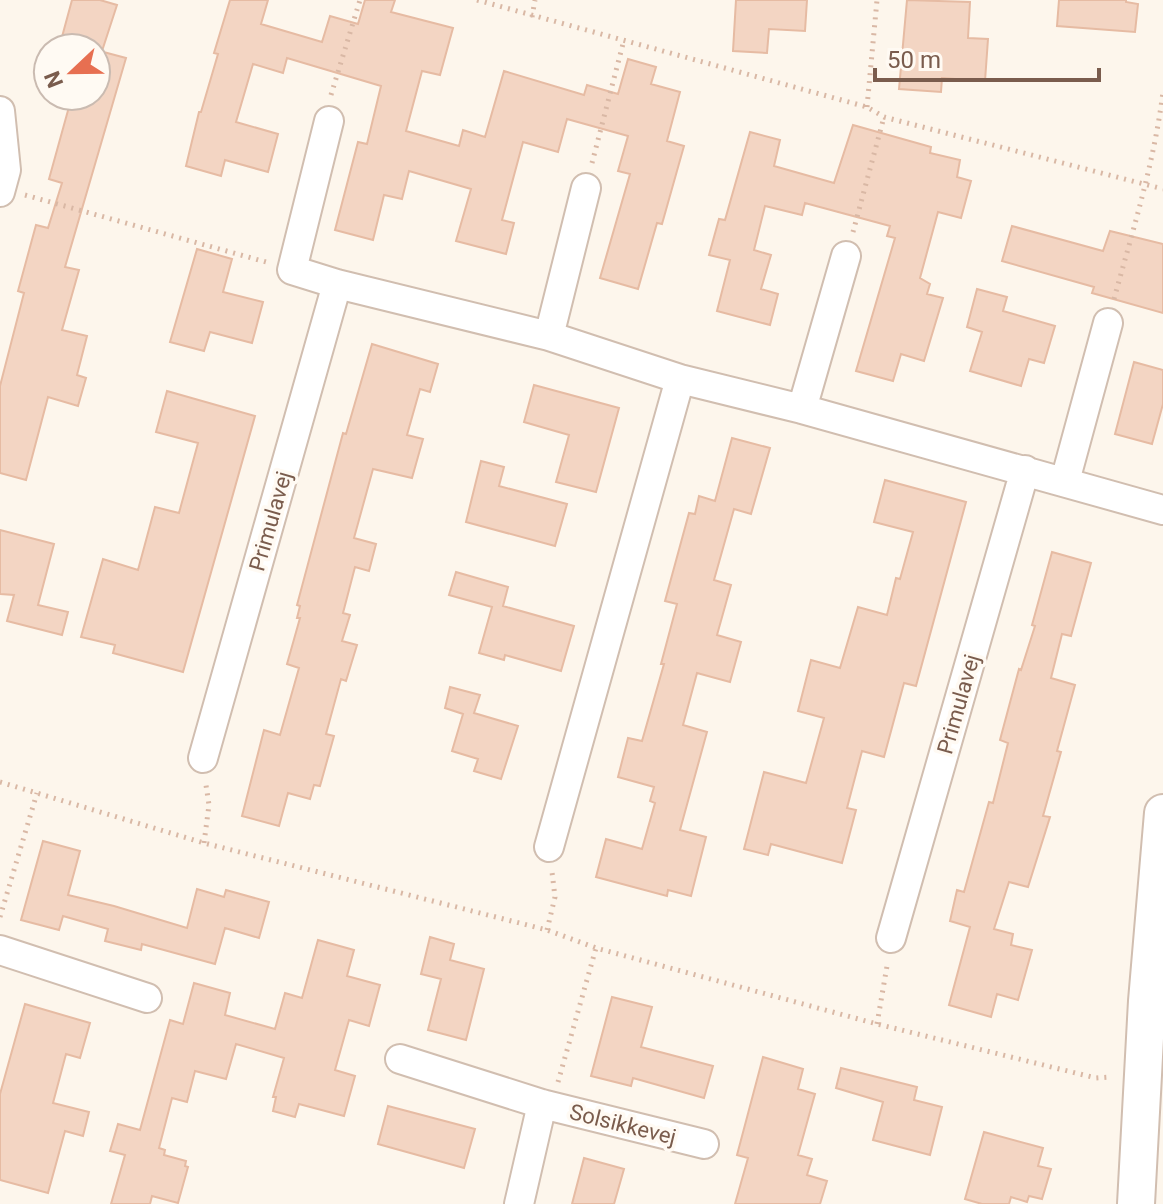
<svg xmlns="http://www.w3.org/2000/svg" width="1163" height="1204" font-family="Roboto,sans-serif">
  <style>
    .building { fill: #f3d5c3; stroke: #e6bba3; stroke-width: 2 }
    .lines { fill: none; stroke-linecap: round; stroke-linejoin: round }
    .minor-casing { stroke: #d1beb0; stroke-width: 32 }
    .tertiary-casing { stroke: #d1beb0; stroke-width: 40 }
    .path { stroke: #d9b8a5; stroke-width: 5; stroke-dasharray: 2 6; stroke-linecap: butt }
    .minor { stroke: #fff; stroke-width: 28 }
    .tertiary { stroke: #fff; stroke-width: 36 }
    .labels { text-anchor: middle; stroke-width: 7; stroke-linejoin: round; paint-order: stroke }
    .street-label { font-size: 22px; fill: #7a5c4d; stroke: #fffaf3 }
  </style>
  <rect width="100%" height="100%" fill="#fdf6ec"/>
  <!-- building -->
  <path class="building" d="M72,0H100L117,5L103,48H59Z
    M230,0H268L261,24L322,42L330,16L358,24L365,0H395L391,12L453,28L440,75L422,71L406,131L459,146L463,130L485,137L504,71L584,95L587,85L618,94L628,59L656,67L651,84L680,92L667,141L684,146L662,224L657,223L638,289L600,278L630,174L618,171L628,136L567,119L558,152L523,142L502,220L514,223L506,254L456,241L471,189L409,171L402,199L384,195L373,240L335,230L358,142L367,144L381,86L287,58L283,73L253,64L236,122L278,134L268,172L225,160L221,176L186,166L199,112H201L218,54L214,53Z
    M736,0H807L805,31L769,29L767,53L733,51Z
    M907,0L970,2L968,38L988,39L985,81L942,78L941,92L899,89Z
    M1059,0H1126V2L1138,4L1135,32L1057,26Z
    M96,50L126,58L65,267L79,270L62,330L87,336L77,375L86,378L78,406L48,397L26,480L0,473V386L24,293L18,291L36,225L48,228L62,183L49,179L72,96H96Z
    M853,125L931,147L930,153L960,160L957,177L971,181L961,218L938,212L920,278L930,284L927,294L943,298L924,361L901,354L893,381L856,371L895,238L887,236L890,226L805,203L802,215L765,206L754,250L771,255L761,289L778,294L770,325L717,311L730,260L709,255L719,219L725,220L750,132L780,140L774,166L834,183Z
    M1012,226L1103,251L1110,231L1163,244V313L1092,293L1094,287L1002,261Z
    M197,249L232,259L223,292L263,302L252,343L210,332L204,351L170,342Z
    M977,289L1007,297L1003,311L1055,326L1044,363L1029,359L1021,386L970,371L982,332L967,327Z
    M372,344L438,364L430,392L420,389L407,435L423,439L412,478L373,469L354,538L376,544L369,571L355,567L343,613L350,615L342,641L357,645L346,681L341,679L326,734L334,736L320,786L314,785L310,799L288,793L279,826L242,816L264,730L280,735L299,668L287,664L300,618H297L300,606L297,605L343,433L346,434Z
    M1134,362L1163,370V404L1152,444L1115,434Z
    M534,385L619,408L596,492L556,482L569,435L524,422Z
    M167,391L255,416L183,672L113,653L115,645L81,637L103,559L138,570L155,507L179,513L198,443L156,432Z
    M732,438L770,448L751,514L734,509L714,580L731,585L717,635L741,642L730,682L697,673L683,725L707,732L680,830L706,837L691,896L668,890L667,896L596,877L606,839L642,849L655,803L650,801L654,787L618,777L628,738L642,741L664,664H661L677,604L665,601L689,513L695,514L699,496L715,501Z
    M481,461L504,467L499,486L567,504L555,546L466,522Z
    M885,480L966,502L916,686L904,683L884,757L862,751L847,808L856,810L842,863L771,844L768,855L744,849L764,772L806,783L824,718L798,711L811,660L840,668L858,607L887,615L896,578L900,579L913,532L874,522Z
    M0,530L54,544L38,605L68,612L62,635L7,621L14,595L0,594Z
    M1052,552L1091,563L1071,636L1062,634L1051,678L1075,685L1057,751L1061,752L1043,816L1050,817L1028,887L1009,882L994,929L1013,934L1011,945L1032,950L1018,1000L997,994L991,1017L949,1005L970,927L950,921L957,890L964,892L989,802L993,803L1008,743L1000,740L1019,669L1021,670L1035,626L1032,625Z
    M456,572L508,587L503,606L574,626L561,671L505,655L504,660L479,653L492,607L449,595Z
    M450,687L480,695L474,713L518,726L501,779L474,771L478,759L452,751L463,714L445,708Z
    M43,841L80,851L68,895L114,906L187,928L197,889L224,897L226,890L269,902L259,938L225,928L215,964L142,944L141,950L105,941L108,929L63,916L59,930L21,920Z
    M430,937L454,944L450,960L484,969L466,1040L428,1030L441,979L421,974Z
    M318,940L354,950L347,976L380,985L369,1026L349,1020L335,1070L355,1076L344,1116L299,1104L295,1117L273,1111L276,1097H273L284,1058L236,1044L226,1079L195,1071L187,1102L172,1098L159,1148L165,1150L164,1155L186,1161L185,1166L188,1167L178,1203L152,1196L150,1204H111L125,1155L110,1151L118,1124L140,1130L170,1020L183,1024L194,983L230,993L225,1015L275,1029L285,993L302,998Z
    M612,997L652,1007L641,1047L713,1066L704,1098L633,1078L631,1086L591,1076Z
    M25,1004L90,1023L80,1058L66,1054L53,1103L89,1112L83,1136L65,1131L48,1193L0,1180V1094Z
    M763,1057L803,1069L798,1089L815,1094L798,1155L812,1159L807,1175L827,1181L820,1204H735L748,1158L737,1155Z
    M841,1068L917,1087L914,1100L942,1107L930,1155L873,1140L883,1102L836,1088Z
    M388,1106L475,1129L464,1168L378,1144Z
    M984,1132L1043,1148L1038,1166L1051,1169L1042,1199L1029,1196L1027,1202L1011,1197L1009,1204H982L965,1199Z
    M584,1158L624,1169L614,1204H572Z"/>
  <g class="lines">
    <defs>
      <path id="minor" d="M0,111L6,170L0,192
        M329,121L292,270L337,284L549,336L680,379L802,409L1163,510
        M549,336L586,188
        M802,409L846,256
        M1065,481L1108,323
        M203,758L337,284
        M549,847L680,379
        M891,938L1025,470
        M0,950L147,998
        M400,1059L542,1104L704,1144
        M519,1204L542,1104"/>
      <path id="tertiary" d="M1136,1204L1147,1001L1163,813"/>
    </defs>
    <!-- minor casing -->
    <use href="#minor" class="minor-casing"/>
    <!-- tertiary casing -->
    <use href="#tertiary" class="tertiary-casing"/>
    <!-- path -->
    <path class="path" d="M477,0L867,107L884,117L1163,189
      M532,17L535,0
      M331,95L360,0
      M867,107L877,0
      M592,163L624,40
      M25,195L266,262
      M853,232L884,117
      M1114,299C1133,230 1154,163 1163,92
      M0,782L204,843L547,930L596,948L877,1024L1096,1078L1110,1077
      M204,843L209,805L206,785
      M0,917L37,793
      M547,930L555,897L552,872
      M877,1024L887,966
      M558,1082L596,948"/>
    <!-- minor -->
    <use href="#minor" class="minor"/>
    <!-- tertiary -->
    <use href="#tertiary" class="tertiary"/>
  </g>
  <g class="labels">
    <!-- street labels -->
    <g class="street-label">
      <text transform="translate(270 521) rotate(-74)" y="8">Primulavej</text>
      <text transform="translate(958 704) rotate(-74)" y="8">Primulavej</text>
      <text transform="translate(623 1124) rotate(14)" y="8">Solsikkevej</text>
    </g>
  </g>
  <!-- north arrow -->
  <g transform="translate(72 72) rotate(248)"><circle r="38" fill="#fffaf3" stroke="#cabbb1" stroke-width="2"/>
  <path d="M0-6L14 30L0 20L-14 30Z" fill="#e76f51"/>
  <text y="-12" font-size="22" font-weight="bold" text-anchor="middle" fill="#7a5c4d">N</text>
  </g>
  <!-- scale -->
  <path d="M875 68v12h224v-12" fill="none" stroke="#7a5c4d" stroke-width="4"/>
  <text x="887" y="68" font-size="24" fill="#7a5c4d" stroke="#fffaf3" stroke-width="6" paint-order="stroke">50 m</text>
</svg>
